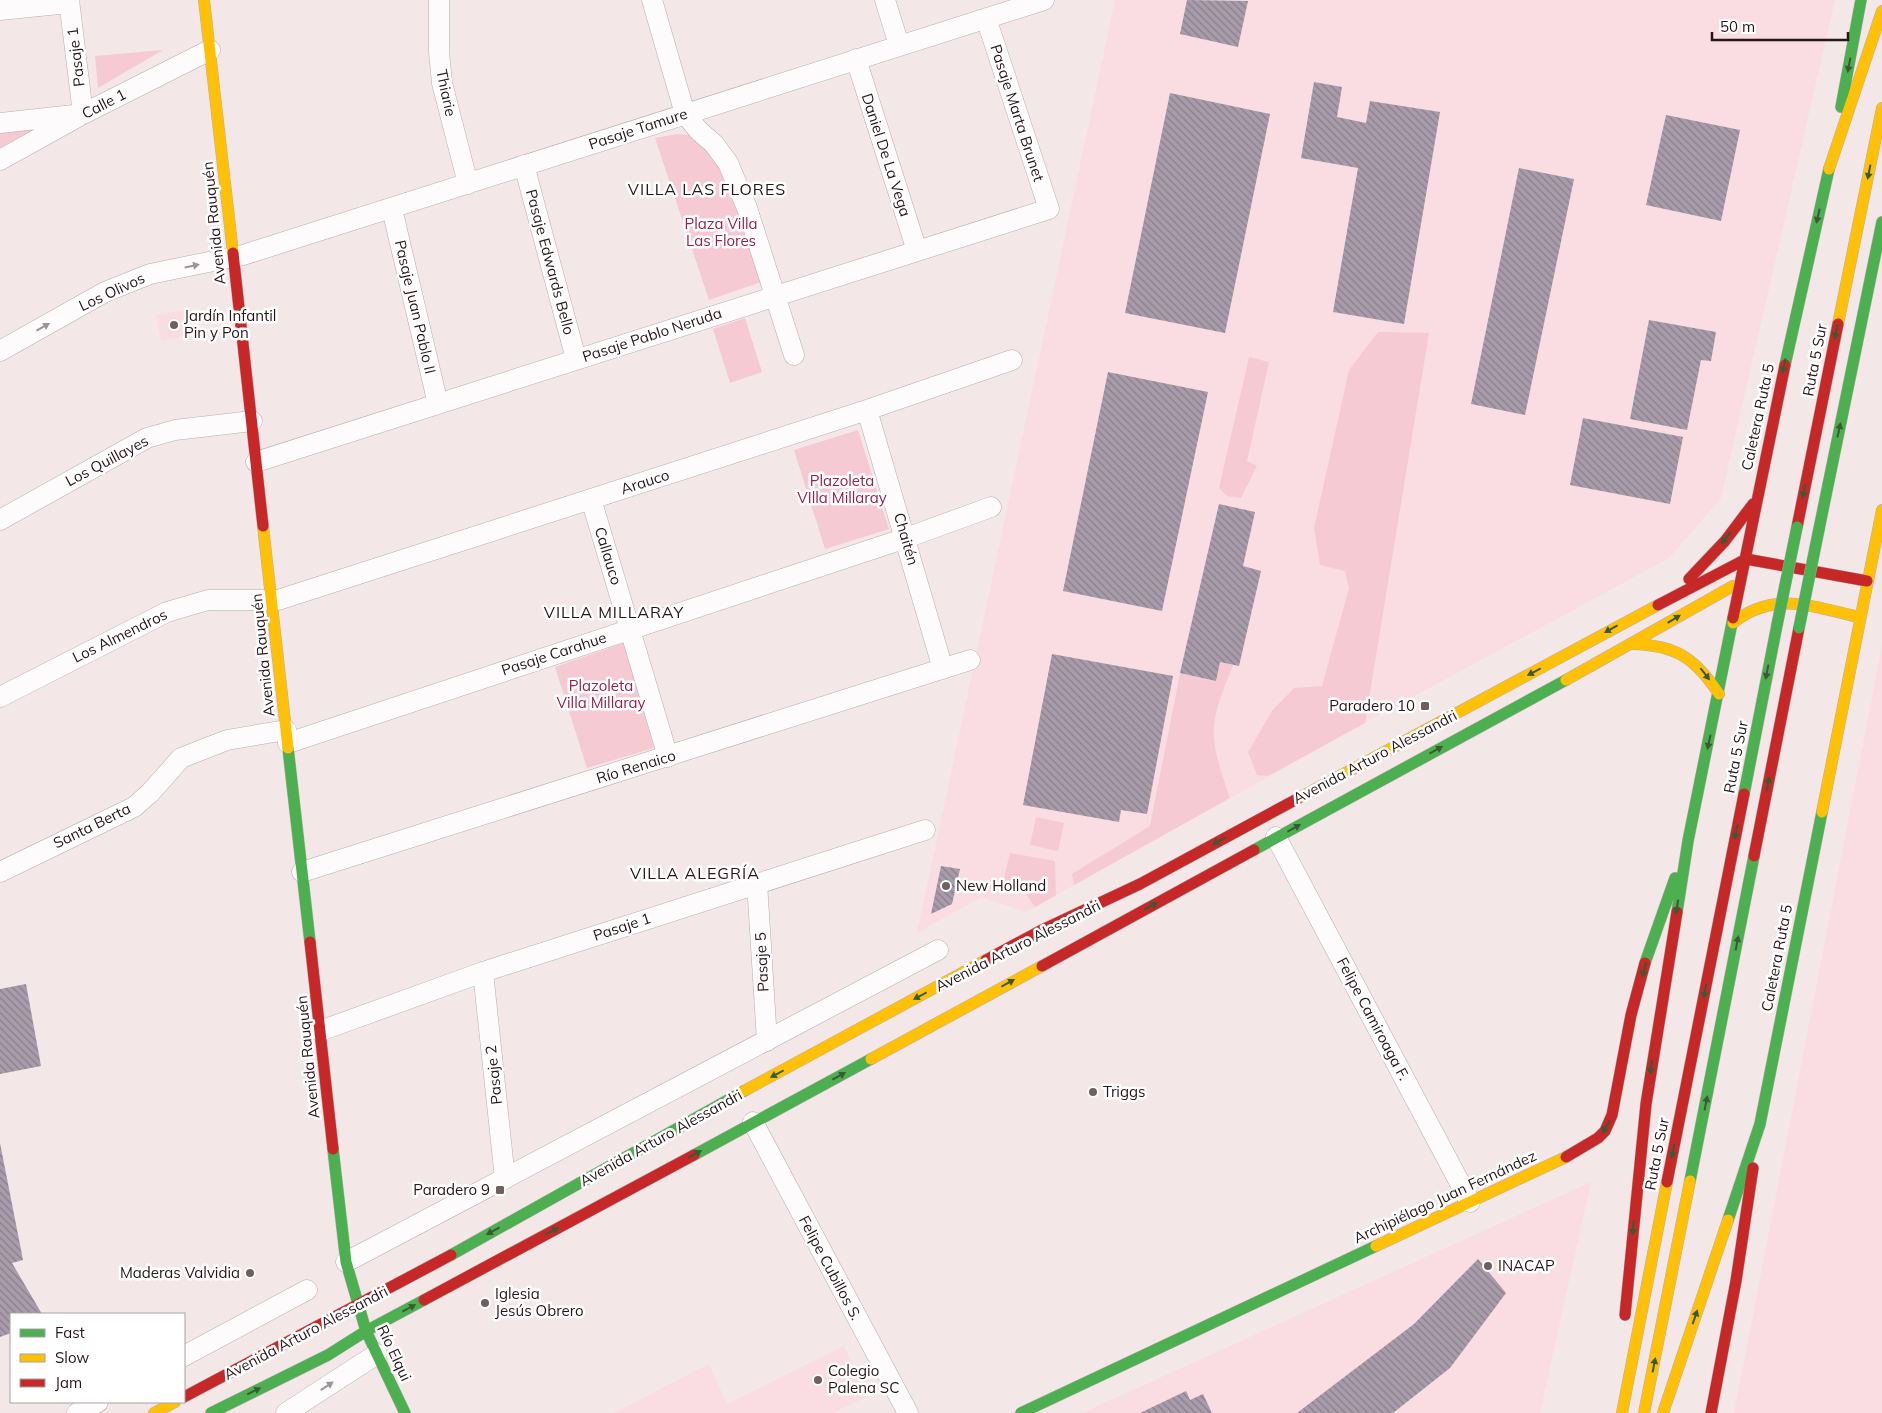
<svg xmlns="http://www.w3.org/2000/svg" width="1882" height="1413" font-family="Mulish,sans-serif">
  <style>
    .built { fill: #f9dde2 }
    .green { fill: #f6cad3 }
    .building { fill: url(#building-back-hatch) }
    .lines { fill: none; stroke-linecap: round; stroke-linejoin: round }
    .street-casing { stroke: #baacae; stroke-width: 21 }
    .fast-casing { stroke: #baacae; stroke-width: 12 }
    .slow-casing { stroke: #baacae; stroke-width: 12 }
    .jam-casing { stroke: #baacae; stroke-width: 12 }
    .street { stroke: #fdfbfc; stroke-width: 20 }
    .fast { stroke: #4caf50; stroke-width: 11 }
    .slow { stroke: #ffc107; stroke-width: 11 }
    .jam { stroke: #c62828; stroke-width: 11 }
    .fast-bridge-casing { stroke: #9fa8a7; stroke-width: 12; stroke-linecap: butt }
    .fast-bridge { stroke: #4caf50; stroke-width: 11 }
    .oneway { fill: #395a32 }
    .oneway2 { fill: #9e9496 }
    .poi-dot { fill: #705e61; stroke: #fff; stroke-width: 2 }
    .labels { text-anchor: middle; stroke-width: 5; stroke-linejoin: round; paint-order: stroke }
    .street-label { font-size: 15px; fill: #291519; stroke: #fff }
    .park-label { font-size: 15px; fill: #942149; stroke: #fff }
    .poi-label { font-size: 15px; fill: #291519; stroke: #fff; text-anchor: start }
    .neighbourhood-label { font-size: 16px; letter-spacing: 1px; fill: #291519; stroke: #fff }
  </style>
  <defs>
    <pattern id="building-back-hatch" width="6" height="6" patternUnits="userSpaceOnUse" patternTransform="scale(1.25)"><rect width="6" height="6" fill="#a89cab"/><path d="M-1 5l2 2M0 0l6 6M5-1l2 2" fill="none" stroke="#897e8a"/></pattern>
  </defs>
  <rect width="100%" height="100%" fill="#f3e7e8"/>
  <!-- built -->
  <path class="built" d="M1115,0H1835L1721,498L1669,558L1365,723L1026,912L981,897L917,933Z
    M187,310L192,335L161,341L156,315Z
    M1882,645V1413H1734L1788,1133Z
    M1591,1182L1540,1413H1082L1219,1351Z
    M844,1346L868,1396L833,1413H614L709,1364L727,1404Z"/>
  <!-- green -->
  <path class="green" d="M163,50L98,88L95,56Z
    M49,122L0,148V127Z
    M677,134L700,136L721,156L770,279L709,300L655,138Z
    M745,318L762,372L730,383L713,329Z
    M1378,332L1429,333L1365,723L1268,776L1257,775L1248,752L1272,711L1294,688L1322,686L1349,588L1345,571L1320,565L1314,528L1349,370Z
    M1249,357L1269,362L1247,461L1257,466L1241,498L1227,496L1219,488Z
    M858,430L889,529L825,549L794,450Z
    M624,643L654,748L587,768L555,667Z
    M1220,662L1233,665C1208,727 1208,735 1230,798L1074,885L1072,874L1150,826L1180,673L1215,681Z
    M1036,817L1064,823L1058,851L1030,845Z
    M1010,853L1055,861L1056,895L1035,907L1020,885L1000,894Z"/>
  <!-- building -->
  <path class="building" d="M1187,0L1248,1L1238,47L1180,34Z
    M1314,82L1342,87L1337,117L1366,123L1370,101L1440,112L1404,324L1333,312L1358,168L1301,158Z
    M1170,93L1270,114L1225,333L1125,313Z
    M1666,115L1740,130L1721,221L1646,205Z
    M1519,168L1574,179L1525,415L1471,404Z
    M1649,320L1716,332L1711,361L1701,360L1687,430L1630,419Z
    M1108,372L1208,392L1162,611L1063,591Z
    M1583,418L1683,437L1670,504L1570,485Z
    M1219,504L1255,512L1243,566L1261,571L1239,666L1220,662L1216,681L1180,673Z
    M1052,654L1173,676L1147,814L1121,810L1119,822L1023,805Z
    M941,866L960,869L952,904L931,914Z
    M26,984L41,1066L0,1074V989Z
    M0,1143L23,1260L12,1263L42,1314H11V1333L0,1337Z
    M1478,1259L1506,1293L1450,1368L1393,1413H1297L1414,1324Z
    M1186,1391L1190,1400L1203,1394L1212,1413H1140Z"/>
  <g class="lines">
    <defs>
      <path id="street" d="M439,0V52L442,83L468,184
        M652,0L685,114L699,131L714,144L728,163L747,208L794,355
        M885,0L899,45
        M0,10L69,3
        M856,59L917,251
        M0,123L83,114L69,0
        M0,160L83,114L210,50
        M524,165L576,359
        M392,209L438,404
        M0,351L105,292L150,274L243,255L1044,0
        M867,410L943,669
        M256,462L1049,209L986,18
        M591,499L668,757
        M0,520L147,438L175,430L252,421
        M0,697L167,612L208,600H278L867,410L1012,360
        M288,743L906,538L991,507
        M1276,837L1470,1202
        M0,872L134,807L150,793L181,758L227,740L286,730
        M302,872L970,660
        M757,883L767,1041
        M483,972L505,1179
        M320,1031L483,972L925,830
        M753,1122L908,1413
        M346,1262L938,950
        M184,1356L307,1290
        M77,1413L98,1402
        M286,1413L377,1354"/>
      <path id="fast" d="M1841,107L1861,0
        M1785,365L1829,169
        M1819,529L1882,222
        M288,748L310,942
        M1744,794L1777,625
        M1688,841L1733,618
        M1254,850L1566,680
        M1677,912L1688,841
        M1645,963L1675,878
        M1760,1124L1822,812
        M333,1149L346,1262L366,1331L405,1413
        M694,1155L871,1059
        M1690,1181L1754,856
        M1728,1220L1760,1124
        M451,1255L744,1091
        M211,1413L328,1355L366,1331L424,1300
        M1021,1413L1376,1246"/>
      <path id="slow" d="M204,0L233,253
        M1829,169L1882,11
        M1838,324L1882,108
        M263,526L288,748
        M1733,623C1773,590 1814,607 1859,617
        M1632,644C1676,645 1695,658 1719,694
        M1566,680L1733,586
        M1297,799L1658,605
        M1822,812L1882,510
        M871,1059L1042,966
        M744,1091L986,960
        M1376,1246L1566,1157
        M154,1413L175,1402
        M1622,1413L1667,1182
        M1644,1413L1690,1181
        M1663,1413L1728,1220"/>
      <path id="jam" d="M233,253L263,526
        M1797,527L1838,324
        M1689,579L1725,541L1753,504
        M1658,605L1746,559L1867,581
        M1733,618L1785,365
        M1754,856L1799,628
        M310,942L333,1149
        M986,960L1040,931L1140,884L1297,799
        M1042,966L1254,850
        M1566,1157L1598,1138L1605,1131L1612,1115L1631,1015L1645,963
        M1667,1182L1744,794
        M424,1300L694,1155
        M1625,1315L1646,1104L1677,912
        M184,1397L451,1255
        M1711,1413L1736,1281L1753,1168"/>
    </defs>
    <!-- street casing -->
    <use href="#street" class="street-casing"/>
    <!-- fast casing -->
    <use href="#fast" class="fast-casing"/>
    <!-- slow casing -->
    <use href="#slow" class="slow-casing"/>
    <!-- jam casing -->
    <use href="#jam" class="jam-casing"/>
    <!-- street -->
    <use href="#street" class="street"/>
    <!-- fast -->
    <use href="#fast" class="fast"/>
    <!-- slow -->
    <use href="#slow" class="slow"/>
    <!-- jam -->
    <use href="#jam" class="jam"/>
    <defs>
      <path id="fast-bridge" d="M1777,625L1797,527
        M1799,628L1819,529"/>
    </defs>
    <!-- fast-bridge casing -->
    <use href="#fast-bridge" class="fast-bridge-casing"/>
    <!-- fast-bridge -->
    <use href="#fast-bridge" class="fast-bridge"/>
  </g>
  <!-- one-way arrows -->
  <defs><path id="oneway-solid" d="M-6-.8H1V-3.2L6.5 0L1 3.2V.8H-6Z" transform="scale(1.25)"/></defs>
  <g class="oneway">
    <use href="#oneway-solid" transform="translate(1849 65) rotate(101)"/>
    <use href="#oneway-solid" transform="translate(1869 172) rotate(101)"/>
    <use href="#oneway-solid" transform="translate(1818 216) rotate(103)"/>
    <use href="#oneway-solid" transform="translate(1836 332) rotate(101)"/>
    <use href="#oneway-solid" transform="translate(1784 366) rotate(102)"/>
    <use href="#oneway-solid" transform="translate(1839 430) rotate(-78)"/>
    <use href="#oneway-solid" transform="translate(1804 491) rotate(101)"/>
    <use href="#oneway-solid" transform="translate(1726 538) rotate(128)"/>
    <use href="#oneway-solid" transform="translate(1674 619) rotate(-31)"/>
    <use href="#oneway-solid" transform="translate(1611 629) rotate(151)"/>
    <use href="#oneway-solid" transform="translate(1534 672) rotate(152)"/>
    <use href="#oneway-solid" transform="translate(1767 672) rotate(101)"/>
    <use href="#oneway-solid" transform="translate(1705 674) rotate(52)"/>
    <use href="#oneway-solid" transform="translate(1709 742) rotate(102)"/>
    <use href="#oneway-solid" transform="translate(1436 750) rotate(-29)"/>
    <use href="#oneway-solid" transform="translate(1768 784) rotate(-79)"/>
    <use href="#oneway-solid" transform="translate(1294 828) rotate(-29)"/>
    <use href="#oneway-solid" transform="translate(1736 832) rotate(101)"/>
    <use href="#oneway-solid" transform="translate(1219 841) rotate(151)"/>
    <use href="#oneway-solid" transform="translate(1151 906) rotate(-29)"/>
    <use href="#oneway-solid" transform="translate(1677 907) rotate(99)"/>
    <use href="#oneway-solid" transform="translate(1737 943) rotate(-79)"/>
    <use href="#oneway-solid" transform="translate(1644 970) rotate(105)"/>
    <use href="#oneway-solid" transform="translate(1008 983) rotate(-29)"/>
    <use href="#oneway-solid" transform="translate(1705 991) rotate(101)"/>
    <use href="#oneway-solid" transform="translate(920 996) rotate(152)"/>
    <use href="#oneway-solid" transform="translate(1651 1067) rotate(99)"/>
    <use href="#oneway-solid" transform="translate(777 1074) rotate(152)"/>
    <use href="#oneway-solid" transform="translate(839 1076) rotate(-29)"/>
    <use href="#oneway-solid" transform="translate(1706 1103) rotate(-79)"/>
    <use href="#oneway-solid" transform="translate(1606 1127) rotate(121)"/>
    <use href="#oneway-solid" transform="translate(1673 1151) rotate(101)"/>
    <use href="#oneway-solid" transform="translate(695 1154) rotate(-28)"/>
    <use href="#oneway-solid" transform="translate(1633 1228) rotate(95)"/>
    <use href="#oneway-solid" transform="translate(493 1231) rotate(151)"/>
    <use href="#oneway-solid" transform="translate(552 1231) rotate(-28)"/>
    <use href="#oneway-solid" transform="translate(409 1308) rotate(-28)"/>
    <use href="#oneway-solid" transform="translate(1695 1317) rotate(-71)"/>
    <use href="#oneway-solid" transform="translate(1654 1365) rotate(-79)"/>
    <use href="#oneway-solid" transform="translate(254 1391) rotate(-26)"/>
  </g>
  <g class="oneway2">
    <use href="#oneway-solid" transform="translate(192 266) rotate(-12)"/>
    <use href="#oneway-solid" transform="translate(43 327) rotate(-29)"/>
    <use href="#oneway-solid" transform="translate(327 1386) rotate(-33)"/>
  </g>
  <!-- markers -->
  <g class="poi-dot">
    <circle cx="174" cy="325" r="5"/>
    <rect x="1420" y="701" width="10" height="10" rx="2.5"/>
    <circle cx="946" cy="886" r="5"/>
    <circle cx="1093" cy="1092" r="5"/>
    <rect x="495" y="1185" width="10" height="10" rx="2.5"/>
    <circle cx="1488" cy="1266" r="5"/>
    <circle cx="250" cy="1273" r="5"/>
    <circle cx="485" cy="1303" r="5"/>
    <circle cx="818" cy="1380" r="5"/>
  </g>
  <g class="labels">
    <!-- street labels -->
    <g class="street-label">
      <text transform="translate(76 57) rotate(-97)" y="5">Pasaje 1</text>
      <text transform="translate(446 93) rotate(78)" y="5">Thiarie</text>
      <text transform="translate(104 104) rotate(-27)" y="5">Calle 1</text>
      <text transform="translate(1017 113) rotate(72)" y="5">Pasaje Marta Brunet</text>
      <text transform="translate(638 129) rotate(-18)" y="5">Pasaje Tamure</text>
      <text transform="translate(886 155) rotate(72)" y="5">Daniel De La Vega</text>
      <text transform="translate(214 223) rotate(-96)" y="5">Avenida Rauquén</text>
      <text transform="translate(550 262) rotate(75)" y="5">Pasaje Edwards Bello</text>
      <text transform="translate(112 292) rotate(-25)" y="5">Los Olivos</text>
      <text transform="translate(415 307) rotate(77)" y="5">Pasaje Juan Pablo II</text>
      <text transform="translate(652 335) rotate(-18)" y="5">Pasaje Pablo Neruda</text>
      <text transform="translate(1815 360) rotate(-79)" y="5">Ruta 5 Sur</text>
      <text transform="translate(1758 417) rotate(-78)" y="5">Caletera Ruta 5</text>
      <text transform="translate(107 461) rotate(-28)" y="5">Los Quillayes</text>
      <text transform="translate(645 482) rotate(-18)" y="5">Arauco</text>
      <text transform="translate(906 539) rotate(74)" y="5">Chaitén</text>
      <text transform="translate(608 556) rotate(73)" y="5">Callauco</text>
      <text transform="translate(120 636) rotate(-26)" y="5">Los Almendros</text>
      <text transform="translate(554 654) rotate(-18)" y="5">Pasaje Carahue</text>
      <text transform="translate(263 655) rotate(-96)" y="5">Avenida Rauquén</text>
      <text transform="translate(1375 757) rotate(-28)" y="5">Avenida Arturo Alessandri</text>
      <text transform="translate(1736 757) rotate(-79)" y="5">Ruta 5 Sur</text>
      <text transform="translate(636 767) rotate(-17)" y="5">Río Renaico</text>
      <text transform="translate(92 826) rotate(-26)" y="5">Santa Berta</text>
      <text transform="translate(622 927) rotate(-18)" y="5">Pasaje 1</text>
      <text transform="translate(1018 946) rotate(-27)" y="5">Avenida Arturo Alessandri</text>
      <text transform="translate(1777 958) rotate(-79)" y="5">Caletera Ruta 5</text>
      <text transform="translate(762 962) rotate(-93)" y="5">Pasaje 5</text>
      <text transform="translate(1373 1019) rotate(62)" y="5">Felipe Camiroaga F.</text>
      <text transform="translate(308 1057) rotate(-96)" y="5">Avenida Rauquén</text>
      <text transform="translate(494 1075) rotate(-96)" y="5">Pasaje 2</text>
      <text transform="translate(661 1138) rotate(-29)" y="5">Avenida Arturo Alessandri</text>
      <text transform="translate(1657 1154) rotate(-79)" y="5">Ruta 5 Sur</text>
      <text transform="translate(1445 1197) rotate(-25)" y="5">Archipiélago Juan Fernández</text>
      <text transform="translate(830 1268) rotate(62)" y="5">Felipe Cubillos S.</text>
      <text transform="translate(306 1333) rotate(-28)" y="5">Avenida Arturo Alessandri</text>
      <text transform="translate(394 1353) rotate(65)" y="5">Río Elqui</text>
    </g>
    <!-- park labels -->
    <g class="park-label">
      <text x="721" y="229">Plaza Villa<tspan x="721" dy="17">Las Flores</tspan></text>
      <text x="842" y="486">Plazoleta<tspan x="842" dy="17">VIlla Millaray</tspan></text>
      <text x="601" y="691">Plazoleta<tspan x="601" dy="17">Villa Millaray</tspan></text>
    </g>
    <!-- poi labels -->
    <g class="poi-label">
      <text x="184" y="321">Jardín Infantil<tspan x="184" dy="17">Pin y Pon</tspan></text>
      <text x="1415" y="711" text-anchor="end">Paradero 10</text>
      <text x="956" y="891">New Holland</text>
      <text x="1103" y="1097">Triggs</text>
      <text x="490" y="1195" text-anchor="end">Paradero 9</text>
      <text x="1498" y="1271">INACAP</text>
      <text x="240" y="1278" text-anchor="end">Maderas Valvidia</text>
      <text x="495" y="1299">Iglesia<tspan x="495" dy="17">Jesús Obrero</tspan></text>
      <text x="828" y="1376">Colegio<tspan x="828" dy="17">Palena SC</tspan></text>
    </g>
    <!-- neighbourhood labels -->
    <g class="neighbourhood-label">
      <text x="707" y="195">VILLA LAS FLORES</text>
      <text x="614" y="618">VILLA MILLARAY</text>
      <text x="695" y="879">VILLA ALEGRÍA</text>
    </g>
  </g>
  <!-- legend -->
  <rect x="10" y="1313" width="175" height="90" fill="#ffffff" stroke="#a9a1a3"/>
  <rect x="20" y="1329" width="25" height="8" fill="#4caf50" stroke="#a9a1a3"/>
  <text x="55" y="1338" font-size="15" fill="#291519">Fast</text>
  <rect x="20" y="1354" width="25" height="8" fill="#ffc107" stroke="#a9a1a3"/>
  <text x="55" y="1363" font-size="15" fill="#291519">Slow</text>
  <rect x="20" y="1379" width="25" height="8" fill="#c62828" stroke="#a9a1a3"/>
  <text x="55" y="1388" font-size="15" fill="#291519">Jam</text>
  <!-- scale -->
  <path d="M1712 32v8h136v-8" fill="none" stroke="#291519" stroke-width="2.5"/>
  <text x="1720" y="32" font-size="15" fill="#291519" stroke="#ffffff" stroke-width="4" paint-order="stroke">50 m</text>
</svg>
